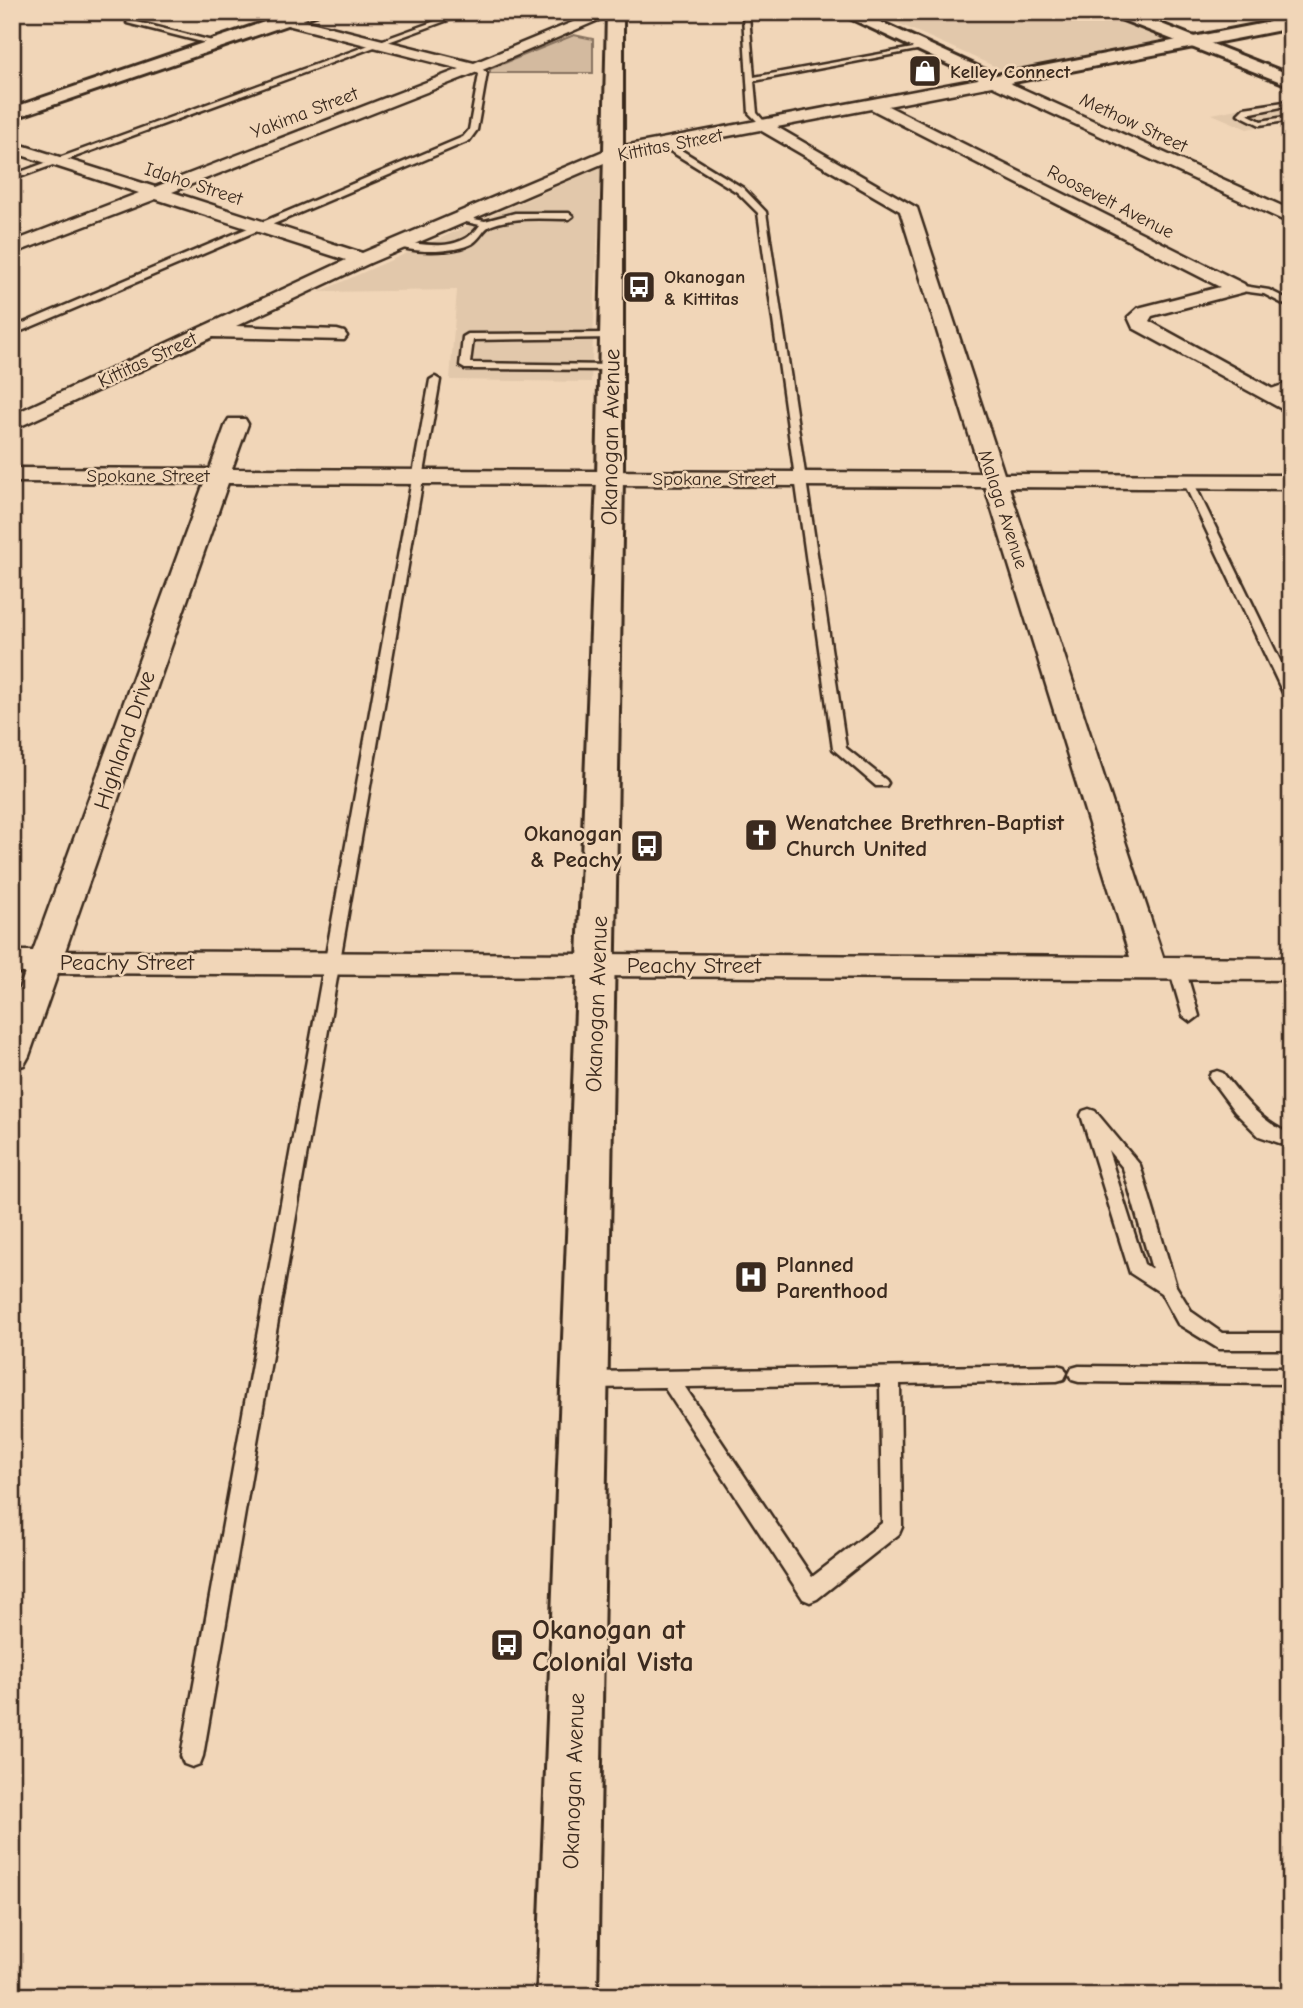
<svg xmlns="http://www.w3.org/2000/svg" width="1303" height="2008" font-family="'Comic Neue',sans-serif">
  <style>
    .built { fill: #e2c8ab }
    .green { fill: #d3ba9f; stroke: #87725e; stroke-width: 2 }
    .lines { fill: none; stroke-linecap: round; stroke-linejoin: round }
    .service-casing { stroke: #3b2a1e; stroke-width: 5 }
    .minor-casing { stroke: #3b2a1e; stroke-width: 5 }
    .tertiary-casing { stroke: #3b2a1e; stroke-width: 6 }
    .secondary-casing { stroke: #3b2a1e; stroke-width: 6 }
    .primary-casing { stroke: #3b2a1e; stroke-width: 6 }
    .service { fill: #f1d6b8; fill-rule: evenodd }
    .minor { fill: #f1d6b8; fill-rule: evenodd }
    .tertiary { fill: #f1d6b8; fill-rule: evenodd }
    .secondary { fill: #f1d6b8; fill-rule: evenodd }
    .primary { fill: #f1d6b8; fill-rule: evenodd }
    .labels { text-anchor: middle; stroke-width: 5; stroke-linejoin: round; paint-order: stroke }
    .far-poi-label { font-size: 19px; font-weight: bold; fill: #3b2a1e; stroke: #f1d6b8; text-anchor: start }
    .far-street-label { font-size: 19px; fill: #3b2a1e; stroke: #f1d6b8 }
    .street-label { font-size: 23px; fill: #3b2a1e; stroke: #f1d6b8 }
    .poi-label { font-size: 23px; font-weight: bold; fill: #3b2a1e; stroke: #f1d6b8; text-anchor: start }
    .near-poi-label { font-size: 28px; font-weight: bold; fill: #3b2a1e; stroke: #f1d6b8; text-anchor: start }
  </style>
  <rect width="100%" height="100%" fill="#f1d6b8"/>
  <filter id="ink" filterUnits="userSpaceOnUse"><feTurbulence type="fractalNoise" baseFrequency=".0143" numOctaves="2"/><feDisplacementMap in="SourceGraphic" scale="14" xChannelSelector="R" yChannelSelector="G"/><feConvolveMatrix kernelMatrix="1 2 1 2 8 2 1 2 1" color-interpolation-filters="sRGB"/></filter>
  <g filter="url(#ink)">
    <!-- built -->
    <path class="built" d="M873,12H1098L1170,41L1007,72Z
      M1291,98V120L1247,129L1212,114Z
      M601,167L591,382L450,380L457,290L319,292Z"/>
    <!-- green -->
    <path class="green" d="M574,35L593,39V73H490V69Z"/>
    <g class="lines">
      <defs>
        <path id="service" d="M460,12H470L12,180V175Z
          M739,12H746L749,16L754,77L924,46L927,48L754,81L757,113L768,126L764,128L749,113L743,16Z
          M1244,12H1254L1291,26V30Z
          M129,20L220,43L221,44L218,46L127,23Z
          M472,66H478L487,73L477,130L469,141L12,335V328L463,137L469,130L479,74L472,70Z
          M1291,101V105L1247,114L1261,121L1291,116V120L1260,125L1238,114L1244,108Z
          M662,142H668L743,188L766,212L846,748L886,780L888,783L886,786H876L833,749L758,213L737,192L662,146Z
          M515,213H569L573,216L569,219C543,219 517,216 492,225C484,227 481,238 473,243C456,253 409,254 393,244L397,241C426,245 461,253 480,225L457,220V216L485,221Z
          M1237,285L1269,290L1291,301V308L1264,294L1234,290V286Z
          M612,333L615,334V338L473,340L470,363L614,365L616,367L611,370L465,369L460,366L463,337L468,334Z
          M435,377L440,380L203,1756L200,1764L192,1767L184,1764L181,1756L430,380Z
          M1291,382V388L1265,396L1260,393Z
          M1188,478L1193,481L1291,683V701L1285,697L1183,481Z
          M1177,963L1185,968L1199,1016L1191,1022L1183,1016L1169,968Z
          M1217,1071L1223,1073C1243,1098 1260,1122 1291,1134V1147L1259,1136L1235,1112L1209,1077L1211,1073Z
          M1089,1109L1095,1111L1140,1165L1176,1286L1192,1312L1222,1333H1291V1349H1219L1178,1324L1161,1293L1130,1273L1081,1115L1083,1111ZM1108,1150L1123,1168L1152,1269L1144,1264Z
          M1057,1365L1064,1367L1067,1373L1064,1379L1057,1381L900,1384L902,1527L899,1534L817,1599L810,1602L803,1599L664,1387L588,1388L581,1386L578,1380L581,1374L588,1372ZM880,1384L882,1523L812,1577L685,1387Z
          M1079,1366L1291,1368V1384L1079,1382L1072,1380L1069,1374L1072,1368Z"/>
        <path id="minor" d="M12,12H20L13,16Z
          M246,12H271L474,63L597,12H617L480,71L172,192L362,253L608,149L994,76L1291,210V222L1285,221L992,86L888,106L1244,284L1247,288L1244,292L1152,316L1149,321L1291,399V414L1133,328L1128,317L1138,308L1220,287L871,109L777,127L917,208L1004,474L1291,475V489L1009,487L1163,957L1291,958V980L58,973L29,1056L24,1065L12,1068V1008L25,973H12V951H33L204,483L12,482V468L210,469L226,424L229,419H245L248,424L232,469L981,473L900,211L760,130L618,157L370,263L236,326L337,330L344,332L347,336L344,340L213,337L12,430V415L346,260L156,199L12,254V242L139,193L12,152V142L155,187L460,69L248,15ZM228,483L985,487L1130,957L65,951Z"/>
        <path id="tertiary" d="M607,12H623V478L597,1996H537L597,478Z
          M837,12H859L996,75L1291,18V28L994,86Z"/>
        <path id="secondary" d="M294,12H318L316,15L12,119V108Z"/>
        <path id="primary" d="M1108,12H1131L1291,75V86L1110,15Z"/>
      </defs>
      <!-- service casing -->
      <use href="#service" class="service-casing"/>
      <!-- minor casing -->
      <use href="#minor" class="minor-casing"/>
      <!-- tertiary casing -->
      <use href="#tertiary" class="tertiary-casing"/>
      <!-- secondary casing -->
      <use href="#secondary" class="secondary-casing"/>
      <!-- primary casing -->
      <use href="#primary" class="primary-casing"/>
      <!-- service -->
      <use href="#service" class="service"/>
      <!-- minor -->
      <use href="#minor" class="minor"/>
      <!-- tertiary -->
      <use href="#tertiary" class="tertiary"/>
      <!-- secondary -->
      <use href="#secondary" class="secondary"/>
      <!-- primary -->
      <use href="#primary" class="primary"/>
    </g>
  </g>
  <!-- icons -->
  <defs>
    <symbol id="shop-square" viewBox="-11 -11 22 22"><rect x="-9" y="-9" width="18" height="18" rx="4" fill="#3b2a1e" stroke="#f1d6b8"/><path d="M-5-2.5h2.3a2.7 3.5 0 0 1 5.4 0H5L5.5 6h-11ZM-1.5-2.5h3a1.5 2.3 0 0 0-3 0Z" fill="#fff"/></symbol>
    <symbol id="bus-square" viewBox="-11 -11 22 22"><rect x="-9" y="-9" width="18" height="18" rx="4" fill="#3b2a1e" stroke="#f1d6b8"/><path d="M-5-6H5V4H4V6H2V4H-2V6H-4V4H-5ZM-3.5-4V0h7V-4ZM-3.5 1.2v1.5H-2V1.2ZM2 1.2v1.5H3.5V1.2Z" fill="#fff"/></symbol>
    <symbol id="church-square" viewBox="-11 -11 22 22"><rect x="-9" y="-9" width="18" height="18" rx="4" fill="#3b2a1e" stroke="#f1d6b8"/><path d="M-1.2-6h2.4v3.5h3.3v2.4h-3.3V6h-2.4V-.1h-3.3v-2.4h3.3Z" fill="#fff"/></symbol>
    <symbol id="hospital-square" viewBox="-11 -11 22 22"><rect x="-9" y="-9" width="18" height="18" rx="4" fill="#3b2a1e" stroke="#f1d6b8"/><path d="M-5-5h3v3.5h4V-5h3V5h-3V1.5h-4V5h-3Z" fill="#fff"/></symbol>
  </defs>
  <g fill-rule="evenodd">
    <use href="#shop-square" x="906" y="52" width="38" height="38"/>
    <use href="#bus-square" x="620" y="268" width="38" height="38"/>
    <use href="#church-square" x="742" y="816" width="38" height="38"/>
    <use href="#bus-square" x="628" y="827" width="38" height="38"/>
    <use href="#hospital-square" x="732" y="1258" width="38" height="38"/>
    <use href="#bus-square" x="488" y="1626" width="38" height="38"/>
  </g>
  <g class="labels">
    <!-- far-poi labels -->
    <g class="far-poi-label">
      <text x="950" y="78">Kelley Connect</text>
      <text x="664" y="283">Okanogan<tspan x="664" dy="22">&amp; Kittitas</tspan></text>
    </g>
    <!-- far-street labels -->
    <g class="far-street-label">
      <text transform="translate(304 112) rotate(-21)" y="7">Yakima Street</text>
      <text transform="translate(1134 122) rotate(25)" y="7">Methow Street</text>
      <text transform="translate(670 144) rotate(-11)" y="7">Kittitas Street</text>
      <text transform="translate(194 183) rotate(18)" y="7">Idaho Street</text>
      <text transform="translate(1111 201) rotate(27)" y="7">Roosevelt Avenue</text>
      <text transform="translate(147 359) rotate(-25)" y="7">Kittitas Street</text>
      <text x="148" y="482">Spokane Street</text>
      <text x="714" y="485">Spokane Street</text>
      <text transform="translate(1004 509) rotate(72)" y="7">Malaga Avenue</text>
    </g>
    <!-- street labels -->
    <g class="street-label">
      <text transform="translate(610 437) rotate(-89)" y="8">Okanogan Avenue</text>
      <text transform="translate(124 740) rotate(-71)" y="8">Highland Drive</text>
      <text x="127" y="970">Peachy Street</text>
      <text x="694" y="973">Peachy Street</text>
      <text transform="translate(596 1004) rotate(-88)" y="8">Okanogan Avenue</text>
      <text transform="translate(573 1781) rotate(-88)" y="8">Okanogan Avenue</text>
    </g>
    <!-- poi labels -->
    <g class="poi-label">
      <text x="786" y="830">Wenatchee Brethren-Baptist<tspan x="786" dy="26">Church United</tspan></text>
      <text x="622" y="841" text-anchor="end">Okanogan<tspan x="622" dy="26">&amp; Peachy</tspan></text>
      <text x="776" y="1272">Planned<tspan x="776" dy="26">Parenthood</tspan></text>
    </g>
    <!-- near-poi labels -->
    <g class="near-poi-label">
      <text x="532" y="1639">Okanogan at<tspan x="532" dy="32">Colonial Vista</tspan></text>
    </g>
  </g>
  <!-- margin -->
  <rect width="1303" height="2008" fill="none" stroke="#f1d6b8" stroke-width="42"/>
  <rect x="21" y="21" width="1261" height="1966" fill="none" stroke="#3b2a1e" stroke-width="2.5" filter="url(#ink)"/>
</svg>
